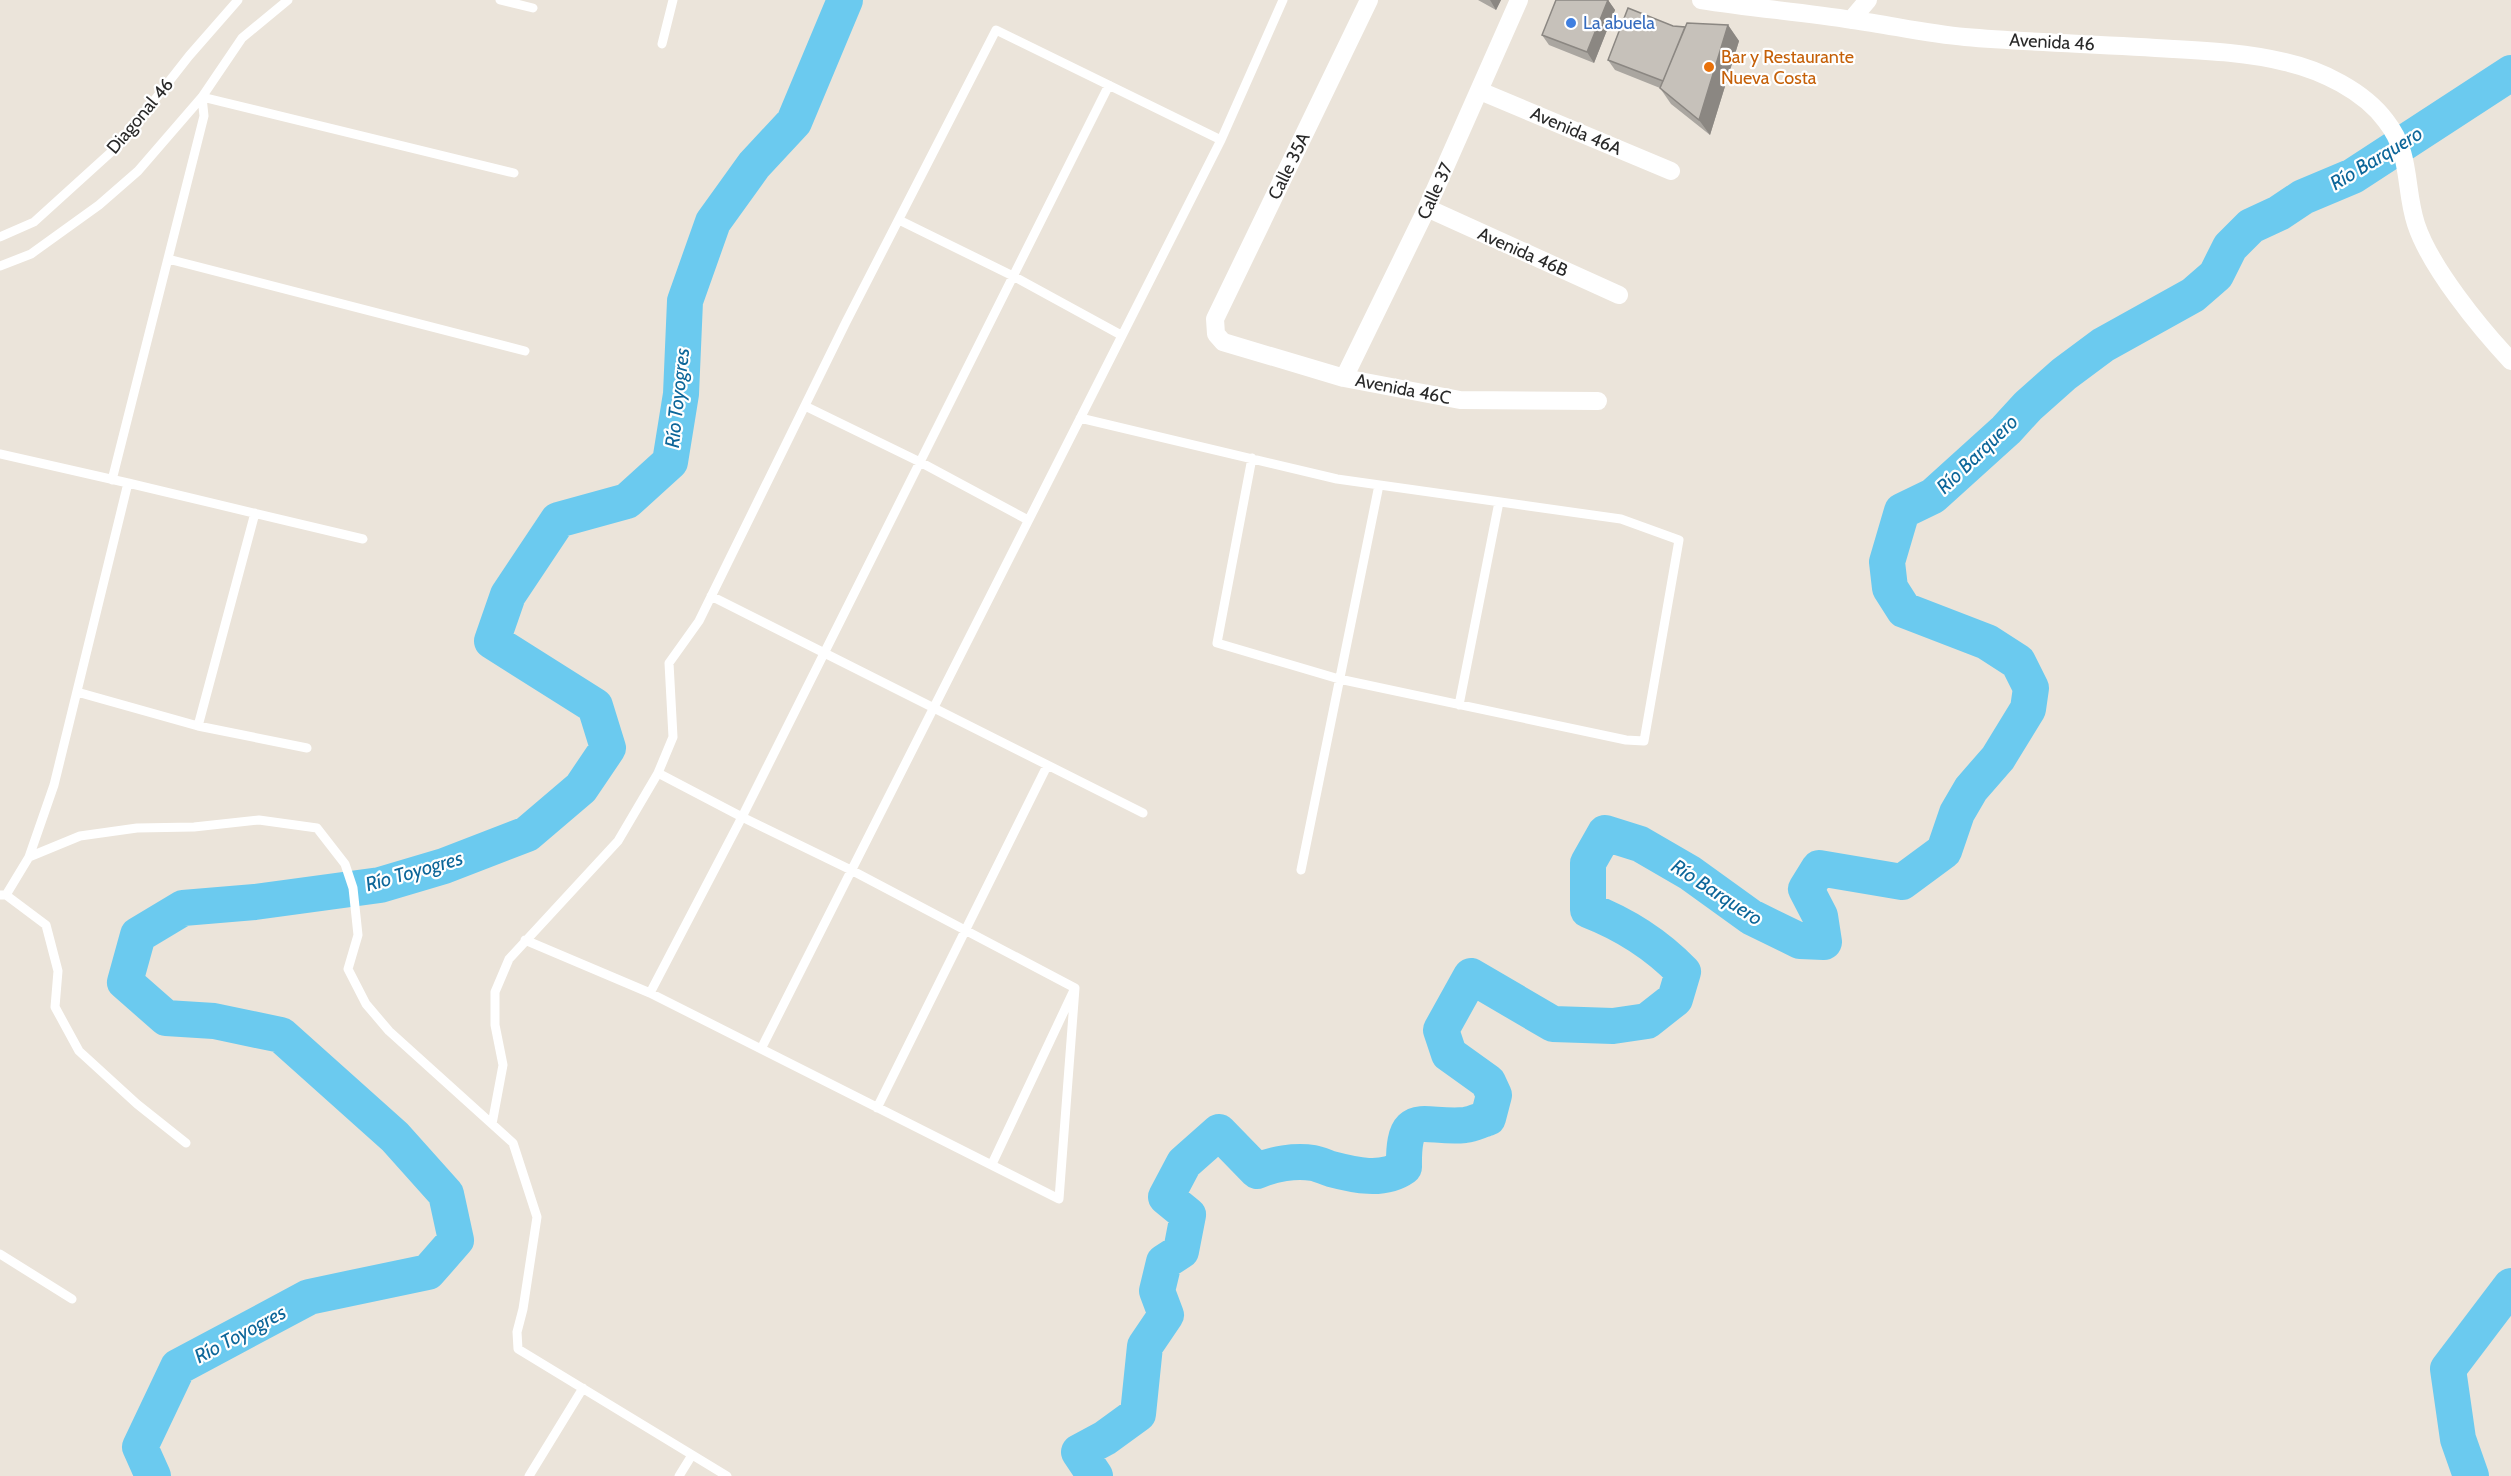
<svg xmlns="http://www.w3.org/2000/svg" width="2511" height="1476" font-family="Cabin,sans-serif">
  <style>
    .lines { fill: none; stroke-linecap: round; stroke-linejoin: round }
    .river { stroke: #6bcaef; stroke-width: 36 }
    .lane { stroke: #fff; stroke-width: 9 }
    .street { stroke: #fff; stroke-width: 18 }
    .wall { fill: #aaa6a0 }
    .shaded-wall { fill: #8b8782 }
    .building { fill: #c6c1ba; stroke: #8b8782; stroke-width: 1.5 }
    .shop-dot { fill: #3f7fe0; stroke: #fff; stroke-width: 2 }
    .food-dot { fill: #e8710a; stroke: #fff; stroke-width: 2 }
    .labels { text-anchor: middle; stroke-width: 4.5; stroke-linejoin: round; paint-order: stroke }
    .shop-label { font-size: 18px; fill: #366cbe; stroke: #fff; text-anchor: start }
    .street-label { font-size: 18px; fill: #292929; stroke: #fff }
    .food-label { font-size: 18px; fill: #c56008; stroke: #fff; text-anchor: start }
    .water-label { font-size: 20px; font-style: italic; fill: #0c6699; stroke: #fff }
  </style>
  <rect width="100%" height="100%" fill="#ebe4da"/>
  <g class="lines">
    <!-- river -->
    <path class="river" d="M153,1476L140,1447L178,1367L309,1297L428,1272L456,1240L446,1194L395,1137L281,1035L214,1021L166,1018L125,982L138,935L183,908L255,902L380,885L444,866L527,834L581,788L608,748L595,706L492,641L508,595L558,520L627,501L670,462L681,394L685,301L713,222L754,165L794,122L845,0
      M1095,1476L1079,1452L1105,1438L1138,1414L1145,1346L1166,1315L1157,1291L1164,1262L1181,1251L1188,1215L1166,1197L1184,1163L1219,1132L1257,1171C1273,1164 1295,1160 1313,1163C1319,1164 1325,1167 1331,1169C1354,1175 1383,1182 1404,1167C1403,1106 1422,1129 1465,1125C1472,1124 1481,1120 1488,1118L1494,1095L1488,1082L1449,1054L1441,1030L1471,976L1553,1024L1613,1026L1647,1021L1675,999L1683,972C1656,944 1624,924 1588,910V863L1605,833L1640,844L1690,873L1751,917L1800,941L1824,942L1820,916L1806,889L1819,868L1902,882L1944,851L1957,813L1971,789L1998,758L2028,709L2031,688L2018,662L1987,642L1904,610L1890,588L1887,562L1902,511L1933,496L2006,430L2028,406L2064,374L2103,345L2193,295L2216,275L2230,247L2251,226L2279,213L2303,197L2353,176L2511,73
      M2471,1476L2458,1439L2448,1369L2511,1286"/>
    <!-- lane -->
    <path class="lane" d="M500,0L533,8
      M662,44L673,0
      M899,220L1013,276L1121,335
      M0,237L34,222L120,144L189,56L238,0
      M168,259L525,351
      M0,266L31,254L99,205L138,171L202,97L242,38L288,0
      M805,406L920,462L1028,520
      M1080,418L1337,479L1621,519L1679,540L1644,741L1626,740L1339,679L1217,643L1252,458
      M0,454L128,483
      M112,480L204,116L202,97L514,173
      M711,596L1143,813
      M77,692L198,726L307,748
      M1459,705L1499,502
      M198,726L255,513
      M658,773L742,817L851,870L1075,988
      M29,857L80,836L137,828L194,827L259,820L317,828L345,864L353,888L358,935L348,969L366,1004L389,1031L513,1143L537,1217L523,1309L517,1332L518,1349L727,1476
      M1301,870L1379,485
      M0,895H6L29,857L54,785L128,483L363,539
      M6,895L46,925L58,971L55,1007L79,1051L137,1104L186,1143
      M525,940L650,993L1059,1199L1075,988L992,1164
      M650,993L742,817L1109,85
      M761,1049L1221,140L1283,0
      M877,1108L1047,766
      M492,1124L503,1065L495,1025V992L509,959L618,841L658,773L673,737L669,663L699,621L846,322L996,30L1221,140
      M0,1254L72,1299
      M529,1476L583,1388
      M679,1476L692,1455"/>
    <!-- street -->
    <path class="street" d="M1369,0L1215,319L1216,334L1223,342L1344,378L1460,400L1598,401
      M1701,0C1751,8 1802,12 1853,20C1890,25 1928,34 1965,37C2034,43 2104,44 2173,49C2210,51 2248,53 2285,62C2321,70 2364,91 2386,121C2412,154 2404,187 2416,224C2430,267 2480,328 2511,361
      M1851,20L1868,0
      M1480,91L1671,171
      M1427,208L1619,295
      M1344,378L1427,208L1519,0"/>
  </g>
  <!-- wall -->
  <path class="wall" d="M1478,0H1501L1496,10Z
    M1608,0L1615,10L1594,63L1549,45L1542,35Z
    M1728,25L1739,41L1710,135L1671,104L1660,88L1615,70L1608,60L1673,26L1685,27Z"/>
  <!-- shaded-wall -->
  <path class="shaded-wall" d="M1490,0H1501L1496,10Z
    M1608,0L1615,10L1594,63L1587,52Z
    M1728,25L1739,41L1710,135L1699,120Z"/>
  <!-- building -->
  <path class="building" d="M1556,0H1608L1587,52L1542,35Z
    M1628,8L1673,26L1685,27L1663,81L1608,60Z
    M1687,23L1728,25L1699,120L1660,88Z"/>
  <!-- markers -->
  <circle class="shop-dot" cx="1571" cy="23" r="6"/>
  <circle class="food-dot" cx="1709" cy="67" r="6"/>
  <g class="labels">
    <!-- shop labels -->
    <g class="shop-label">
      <text x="1583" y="29">La abuela</text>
    </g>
    <!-- street labels -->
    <g class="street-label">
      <text transform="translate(2052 42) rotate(3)" y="6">Avenida 46</text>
      <text transform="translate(140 116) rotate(-50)" y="6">Diagonal 46</text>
      <text transform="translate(1576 131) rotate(23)" y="6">Avenida 46A</text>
      <text transform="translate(1289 166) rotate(-64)" y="6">Calle 35A</text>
      <text transform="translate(1435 191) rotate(-65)" y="6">Calle 37</text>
      <text transform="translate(1523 252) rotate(24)" y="6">Avenida 46B</text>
      <text transform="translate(1403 389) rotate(11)" y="6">Avenida 46C</text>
    </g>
    <!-- food labels -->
    <g class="food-label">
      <text x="1721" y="63">Bar y Restaurante<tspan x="1721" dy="21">Nueva Costa</tspan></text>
    </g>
    <!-- water labels -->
    <g class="water-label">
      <text transform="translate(2376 158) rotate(-31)" y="7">Río Barquero</text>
      <text transform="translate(677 398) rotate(-84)" y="7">Río Toyogres</text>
      <text transform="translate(1977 454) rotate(-44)" y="7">Río Barquero</text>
      <text transform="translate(414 871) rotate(-16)" y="7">Río Toyogres</text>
      <text transform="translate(1717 892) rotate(33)" y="7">Río Barquero</text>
      <text transform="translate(240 1334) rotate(-28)" y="7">Río Toyogres</text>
    </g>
  </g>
</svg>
